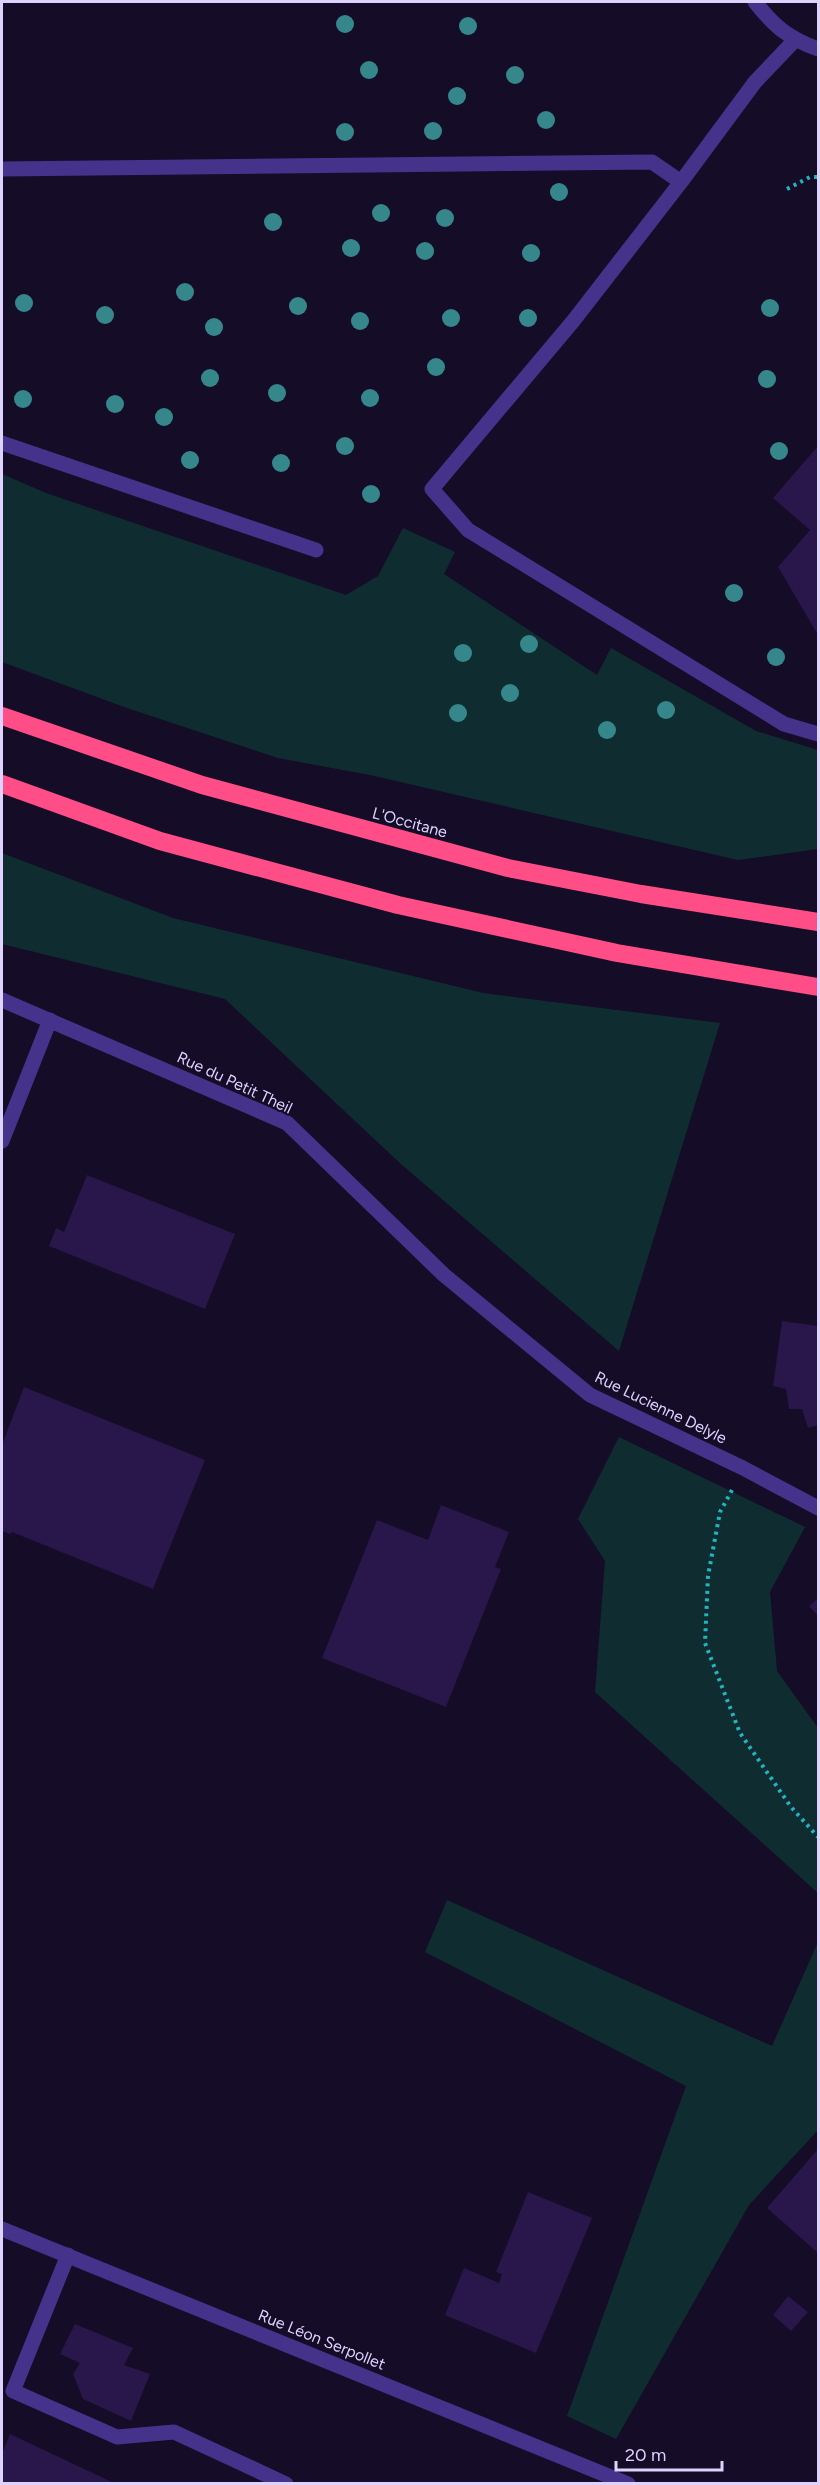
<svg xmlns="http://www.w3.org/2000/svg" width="820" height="2485" font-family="Figtree,sans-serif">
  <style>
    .green { fill: #0f2d31 }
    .building { fill: #29164a }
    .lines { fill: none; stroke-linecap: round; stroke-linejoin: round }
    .path { stroke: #22b4c3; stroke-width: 4; stroke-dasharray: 3 4.5; stroke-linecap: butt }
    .service { stroke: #44328b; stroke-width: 15 }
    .minor { stroke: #44328b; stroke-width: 15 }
    .tertiary { stroke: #44328b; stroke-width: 15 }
    .motorway { stroke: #ff4d87; stroke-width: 18 }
    .tree { fill: #36878c }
    .labels { text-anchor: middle; stroke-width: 4.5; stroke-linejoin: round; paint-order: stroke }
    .street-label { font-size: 16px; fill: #ded2ff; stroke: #150c27 }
  </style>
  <rect width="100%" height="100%" fill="#150c27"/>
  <!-- green -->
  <path class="green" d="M2,474L46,493L346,595L378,576L403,528L455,552L444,574L597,675L611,648L756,731L818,750V849L738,860L370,775L278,758L127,708L2,662Z
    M2,853L173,918L483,993L720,1023L619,1351L402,1165L225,999L2,944Z
    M619,1437L805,1527L770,1592L777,1671L818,1728V1893L595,1692L605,1561L578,1519Z
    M447,1900L772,2046L818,1942V2130L749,2205L616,2439L567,2416L686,2086L425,1952Z"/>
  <!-- building -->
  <path class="building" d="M818,446V635L778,567L810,530L773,498Z
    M87,1175L235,1234L205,1309L49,1246L56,1228L64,1232Z
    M782,1321L818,1326V1425L808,1428L802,1409H789L786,1389L773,1386Z
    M24,1387L205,1460L153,1589L12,1532L10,1534L2,1531V1445Z
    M441,1505L509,1532L495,1567L501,1569L446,1707L322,1658L377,1520L428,1540Z
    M818,1598V1616L809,1606Z
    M818,2149V2253L767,2208Z
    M528,2192L592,2218L536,2353L445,2315L464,2268L499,2283L502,2274L496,2272Z
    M788,2296L808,2312L791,2331L773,2315Z
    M75,2324L133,2348L124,2365L150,2374L131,2421L83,2399L73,2374L80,2363L60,2354Z
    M10,2434L116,2484H2V2453Z"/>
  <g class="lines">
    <!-- path -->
    <path class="path" d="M787,189L810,177H818
      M732,1490L720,1512L708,1576L705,1643L740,1733L791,1807L818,1837"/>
    <!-- service -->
    <path class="service" d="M795,40L755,82L681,182L574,320L432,489L468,530L784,724L818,734
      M2,169L652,162L681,182
      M2,443L316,550
      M68,2255L13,2391L117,2437L174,2432L286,2484"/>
    <!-- minor -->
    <path class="minor" d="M2,1000L287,1123L444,1275L590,1395L743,1468L818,1508
      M2,1141L50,1020
      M2,2229L628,2484"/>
    <!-- tertiary -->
    <path class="tertiary" d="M755,2C775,27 788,38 818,49"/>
    <!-- motorway -->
    <path class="motorway" d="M2,716L202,785L508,868L641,894L818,922
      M2,784L160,841L398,905L617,953L818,987"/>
  </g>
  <!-- trees -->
  <g class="tree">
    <circle cx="345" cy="24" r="9"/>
    <circle cx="468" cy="26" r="9"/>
    <circle cx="369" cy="70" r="9"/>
    <circle cx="515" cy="75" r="9"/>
    <circle cx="457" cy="96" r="9"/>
    <circle cx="546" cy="120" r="9"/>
    <circle cx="433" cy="131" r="9"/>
    <circle cx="345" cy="132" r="9"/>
    <circle cx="559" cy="192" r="9"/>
    <circle cx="381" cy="213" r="9"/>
    <circle cx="445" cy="218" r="9"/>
    <circle cx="273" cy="222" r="9"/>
    <circle cx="351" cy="248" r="9"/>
    <circle cx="425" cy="251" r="9"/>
    <circle cx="531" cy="253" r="9"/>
    <circle cx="185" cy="292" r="9"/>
    <circle cx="24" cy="303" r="9"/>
    <circle cx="298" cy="306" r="9"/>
    <circle cx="770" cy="308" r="9"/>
    <circle cx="105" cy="315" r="9"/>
    <circle cx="451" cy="318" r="9"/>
    <circle cx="528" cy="318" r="9"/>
    <circle cx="360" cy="321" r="9"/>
    <circle cx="214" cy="327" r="9"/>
    <circle cx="436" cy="367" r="9"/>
    <circle cx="210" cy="378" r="9"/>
    <circle cx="767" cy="379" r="9"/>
    <circle cx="277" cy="393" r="9"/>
    <circle cx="370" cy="398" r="9"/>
    <circle cx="23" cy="399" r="9"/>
    <circle cx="115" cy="404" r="9"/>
    <circle cx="164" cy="417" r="9"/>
    <circle cx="345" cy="446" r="9"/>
    <circle cx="779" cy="451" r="9"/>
    <circle cx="190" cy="460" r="9"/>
    <circle cx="281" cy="463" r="9"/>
    <circle cx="371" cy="494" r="9"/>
    <circle cx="734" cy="593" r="9"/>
    <circle cx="529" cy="644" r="9"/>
    <circle cx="463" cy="653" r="9"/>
    <circle cx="776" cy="657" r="9"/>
    <circle cx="510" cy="693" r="9"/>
    <circle cx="666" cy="710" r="9"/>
    <circle cx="458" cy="713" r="9"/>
    <circle cx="607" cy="730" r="9"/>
  </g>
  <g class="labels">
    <!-- street labels -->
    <g class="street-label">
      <text transform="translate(410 822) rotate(15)" y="6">L'Occitane</text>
      <text transform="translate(235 1082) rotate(25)" y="6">Rue du Petit Theil</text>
      <text transform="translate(661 1407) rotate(26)" y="6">Rue Lucienne Delyle</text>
      <text transform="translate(322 2339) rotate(22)" y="6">Rue Léon Serpollet</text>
    </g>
  </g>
  <!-- border -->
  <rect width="820" height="2485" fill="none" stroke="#ded2ff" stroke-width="6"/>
  <!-- scale -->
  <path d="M616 2461v9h106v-9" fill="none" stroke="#ded2ff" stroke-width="3"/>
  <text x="625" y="2461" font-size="18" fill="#ded2ff" stroke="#150c27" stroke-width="4.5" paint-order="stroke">20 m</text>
</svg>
